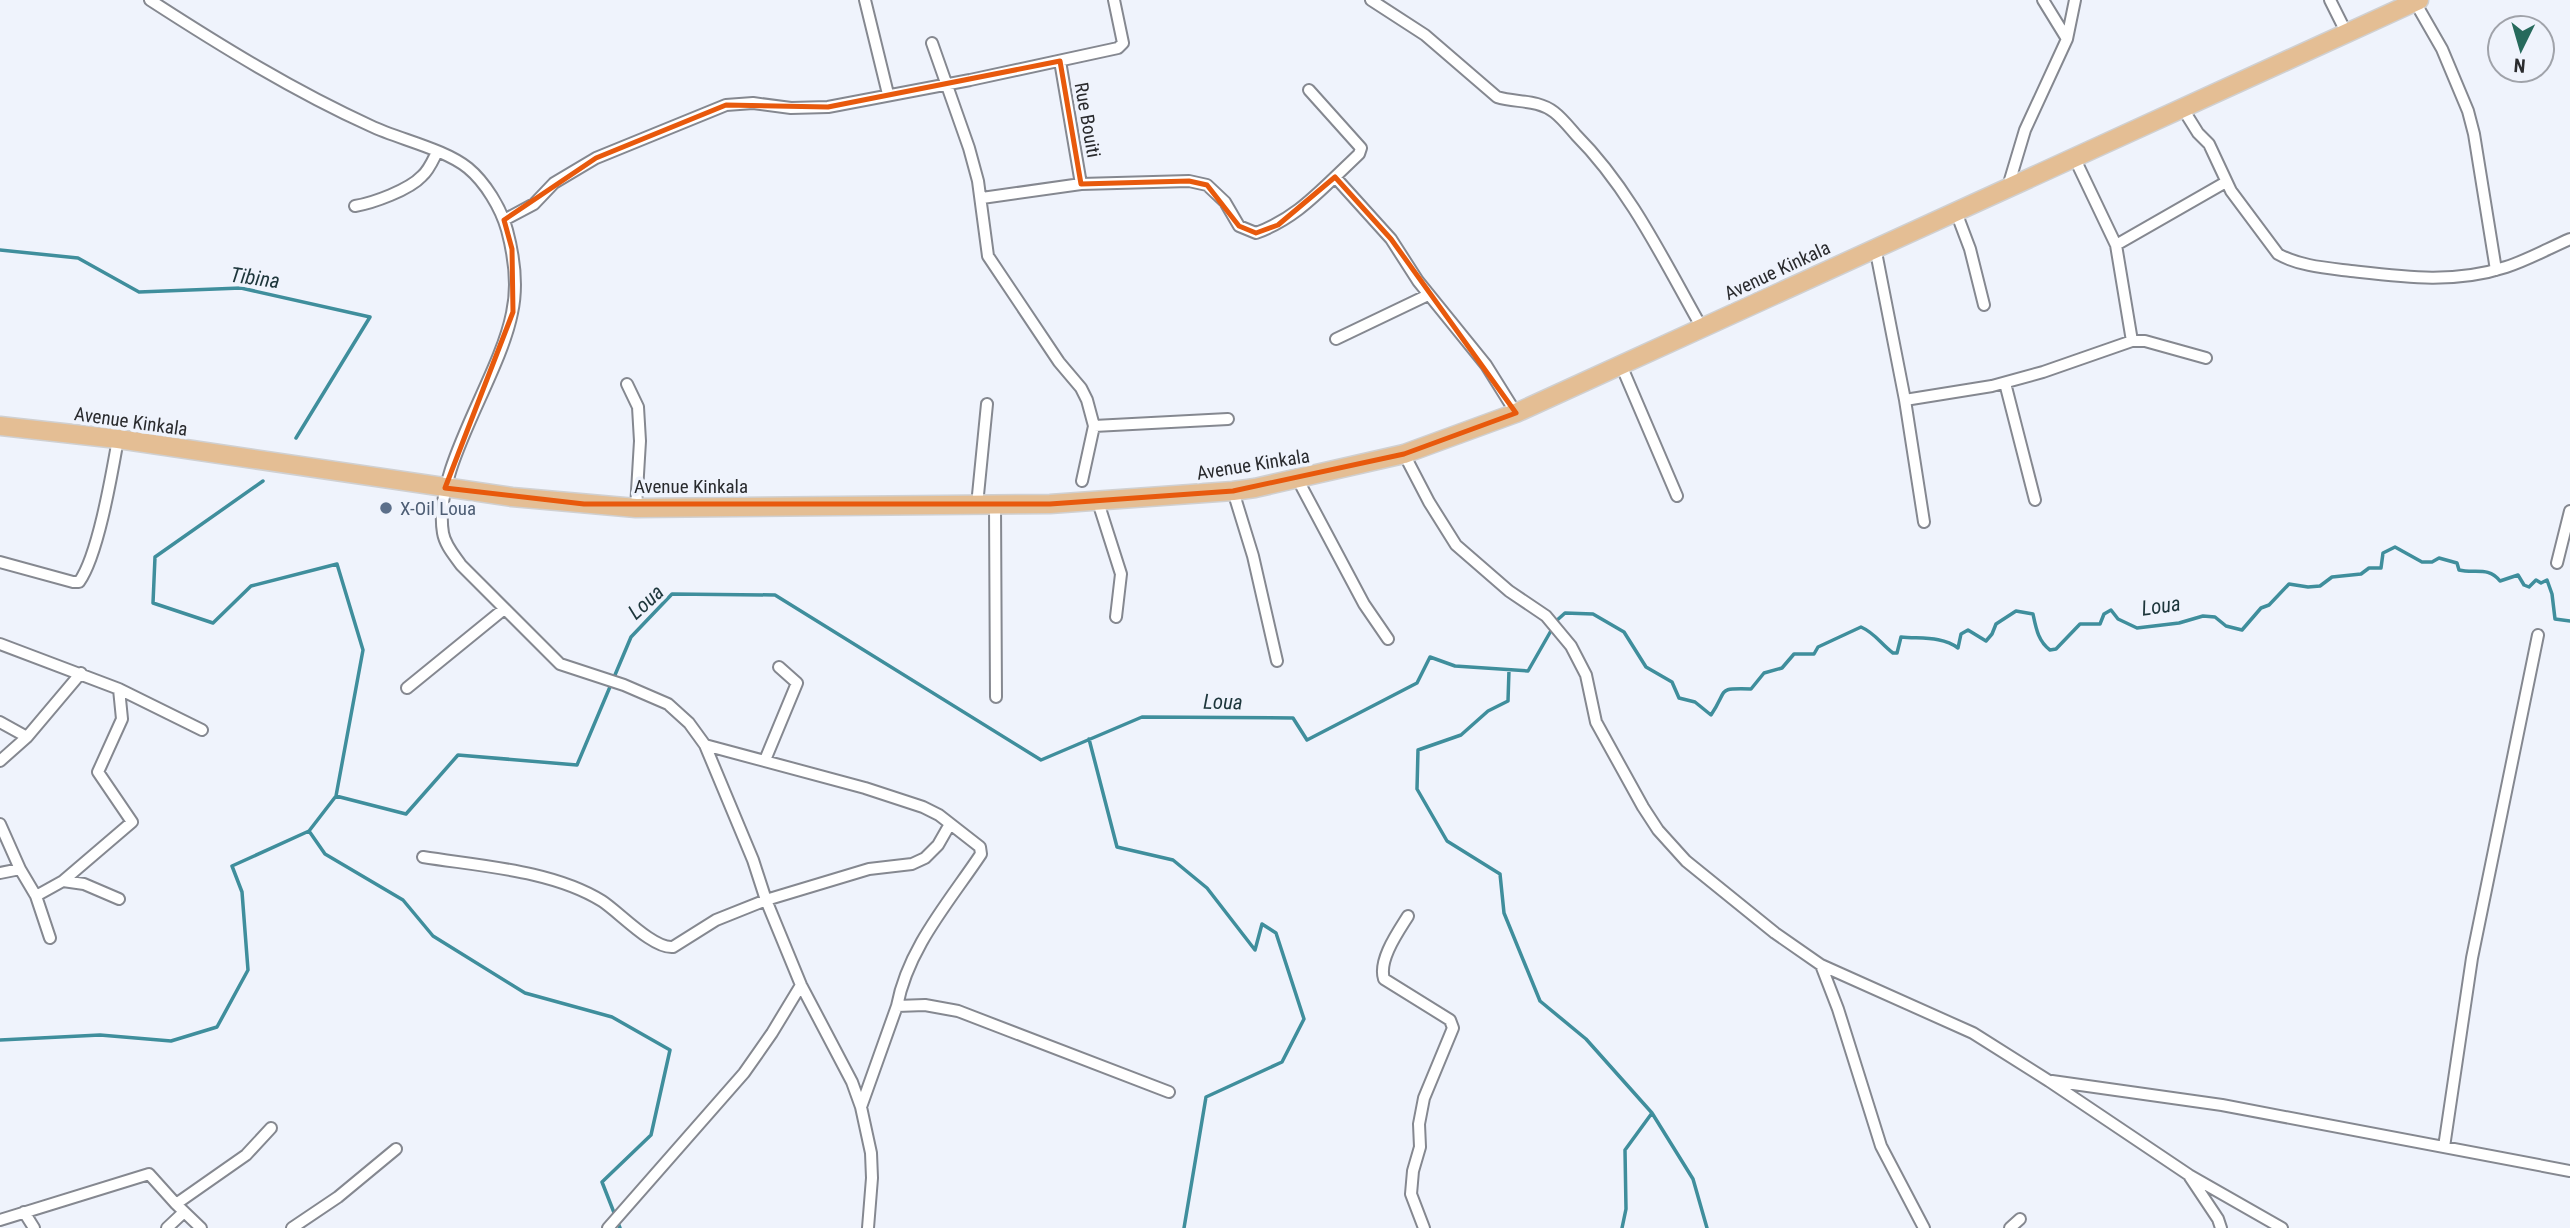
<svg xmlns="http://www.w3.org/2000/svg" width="2570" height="1228" font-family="'Roboto Condensed',sans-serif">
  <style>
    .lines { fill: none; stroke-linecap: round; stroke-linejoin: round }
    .stream { stroke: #3f8e9c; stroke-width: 3.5 }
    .minor-casing { stroke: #858890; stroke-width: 14 }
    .primary-casing { stroke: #d0d0d1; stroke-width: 21 }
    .minor { stroke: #fff; stroke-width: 10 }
    .primary { stroke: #e4be94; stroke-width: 18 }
    .marked { fill: none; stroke: #e8590c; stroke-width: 5; stroke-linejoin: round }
    .service-dot { fill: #5c6f8a; stroke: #eff3fc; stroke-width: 2.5 }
    .labels { text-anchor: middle; stroke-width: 7; stroke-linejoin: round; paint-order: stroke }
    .street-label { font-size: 19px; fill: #2a2b2e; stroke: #eff3fc }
    .service-label { font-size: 19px; fill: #4e5e75; stroke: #eff3fc; text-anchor: start }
    .water-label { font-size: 21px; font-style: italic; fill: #1d363b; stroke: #eff3fc }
  </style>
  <rect width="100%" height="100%" fill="#eff3fc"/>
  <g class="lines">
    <!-- stream -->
    <path class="stream" d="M0,250L78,258L139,292L241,288L370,317L296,438
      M263,481L155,557L153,603L213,623L251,586L337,564L363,650L336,796L406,814L458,755L577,765L631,637L672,594L775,595L1041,760L1142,717L1293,718L1307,740L1417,683L1430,657L1455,666L1528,671L1552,629
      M1555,622L1565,613L1593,614L1624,632L1646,667L1672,682L1679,698L1695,702L1711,715C1729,689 1715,688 1751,689L1764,673L1782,668L1794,654H1814L1818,647L1861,627C1875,633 1881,644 1893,653H1897L1901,637C1921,639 1942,636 1958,648L1961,634L1968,630L1986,641L1992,634L1996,624L2016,611L2033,614C2036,628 2038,641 2050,650L2056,649L2080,624H2100L2104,614L2111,610L2118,619L2137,628L2179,623L2203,616L2215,617L2226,626L2242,630L2261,608L2269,605L2289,584L2308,587L2320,586L2332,577L2361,574L2369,568H2381L2383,553L2395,547L2422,562H2432L2439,558L2457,563L2459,570C2475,574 2488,566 2500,581L2518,575L2524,585L2529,587L2536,580L2541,583L2547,580L2552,594L2555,619L2570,621
      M1509,670L1508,701L1488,711L1461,735L1418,750L1417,789L1447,841L1500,874L1504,913L1540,1001L1586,1039L1652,1113L1625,1150L1626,1209L1622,1228
      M1089,739L1117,847L1173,860L1207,888L1255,950L1262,924L1276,933L1304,1019L1282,1062L1206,1097L1184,1228
      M336,796L309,831L325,854L403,900L433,936L525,993L612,1017L670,1050L651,1135L602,1182L620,1228
      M0,1040L100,1035L171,1041L217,1027L248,970L242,892L232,866L309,831
      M1652,1113L1693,1179L1707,1228"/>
    <defs>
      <path id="minor" d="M150,0C221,46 294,91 371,126C398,139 445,149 468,168C485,182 501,208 507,230C514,256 518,286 512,313C499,379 432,470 443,533C445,545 454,555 461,565L560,664L624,685L668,704L689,723L705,745L753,860L766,900L801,985L852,1082L861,1107L871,1153L872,1178L868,1228
        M865,0L888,94
        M1371,0L1425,35L1497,97C1516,103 1537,99 1554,112C1562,118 1569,127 1576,135C1630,189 1664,261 1702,328
        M2043,0L2067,39
        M2330,0L2347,34
        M2415,2L2442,49L2468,111L2474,134L2496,270
        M932,43L969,148L978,181L988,256L1059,362L1081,388L1087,400L1094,426L1082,481
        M1060,61L1081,184
        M1309,90L1361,148L1359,154L1335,177
        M2183,109L2198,133L2209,144L2231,191L2278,254C2299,266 2327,268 2351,271C2403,277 2454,284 2506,267C2528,260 2549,248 2570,239
        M2007,190L2025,130L2067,39L2075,0
        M982,198L1081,184L1189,181L1207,185L1225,202L1239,226L1256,233C1289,221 1310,201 1335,177L1391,239L1418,281L1486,365L1516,413
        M355,206C373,203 409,190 422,176C429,170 433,160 437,152
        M1956,212L1970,249L1984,305
        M504,220L534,204L554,183L596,158L726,105L753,103L791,108L828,107L970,80L1118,48L1123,43L1114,0
        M2116,245L2226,182
        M1875,247L1905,400L1924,522
        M1336,339L1428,295
        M2132,341H2145L2206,358
        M1621,365L1677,496
        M2005,383L2035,500
        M627,384L638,407L640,441L636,508
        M1905,400L1992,386L2043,372L2132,341L2116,245L2074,157
        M1094,426L1228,419
        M1404,454L1429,502L1456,545L1509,591L1546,616L1571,646L1586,675L1596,722L1643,807L1658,830L1686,861L1775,933L1821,965L1973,1033L2049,1081L2189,1175L2282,1228
        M1298,480L1364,604L1388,639
        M1233,491L1253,556L1277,661
        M1098,502L1121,574L1116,617
        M977,505L987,404
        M995,505L996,697
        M0,562L73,582H79C98,556 112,473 118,439
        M2557,563L2570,511
        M0,644L119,689L202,730
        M407,688L504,609
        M0,722L27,737
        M705,745L865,788L923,807L939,815L980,847L981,854C949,902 908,948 897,1006
        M765,760L797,683L779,667
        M0,761L27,737L81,673
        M0,824L20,869L36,896L50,938
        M423,857C479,866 552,870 602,901C619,912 653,949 673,947L716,920L766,900L869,869L912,864L925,858L938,845L950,824
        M0,873L20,869
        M63,881L84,884L119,899
        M36,896L63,881L132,822L98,772L122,719L119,689
        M1408,916C1398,932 1378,960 1384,979L1450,1020L1453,1028L1424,1098L1419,1124L1420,1147L1413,1171L1411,1194L1424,1228
        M1821,965L1838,1009L1881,1146L1924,1228
        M2052,1081L2222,1105L2570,1171
        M861,1107L897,1006L925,1005L958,1011L1169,1092
        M2444,1147L2472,958L2538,635
        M2190,1177L2218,1219L2221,1228
        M176,1204L246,1155L271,1128
        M24,1212L34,1228
        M0,1220L149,1174L176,1204L201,1228
        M167,1228L184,1212
        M292,1228L338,1197L396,1149
        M608,1228L744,1073L772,1033L801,985
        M2010,1228L2020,1219"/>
      <path id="primary" d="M0,426L118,439L512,497L636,508L1050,504L1233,491L1255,488L1404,454L1516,413L2419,0"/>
    </defs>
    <!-- minor casing -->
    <use href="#minor" class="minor-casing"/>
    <!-- primary casing -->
    <use href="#primary" class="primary-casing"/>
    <!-- minor -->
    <use href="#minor" class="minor"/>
    <!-- primary -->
    <use href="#primary" class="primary"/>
  </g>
  <!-- marked area -->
  <path class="marked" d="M1060,61L1081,184L1189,181L1207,185L1239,226L1256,233L1278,225L1335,177L1391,239L1516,413L1404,454L1233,491L1050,504H584L445,488L513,312L512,249L504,220L596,158L726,105L828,107Z"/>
  <!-- markers -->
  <circle class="service-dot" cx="386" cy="508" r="7"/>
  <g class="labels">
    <!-- street labels -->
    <g class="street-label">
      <text transform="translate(1088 120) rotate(80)" y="7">Rue Bouiti</text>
      <text transform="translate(1777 270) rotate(-25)" y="7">Avenue Kinkala</text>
      <text transform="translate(131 421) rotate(8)" y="7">Avenue Kinkala</text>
      <text transform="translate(1253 464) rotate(-9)" y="7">Avenue Kinkala</text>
      <text x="691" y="493">Avenue Kinkala</text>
    </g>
    <!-- service labels -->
    <g class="service-label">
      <text x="400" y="515">X-Oil Loua</text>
    </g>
    <!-- water labels -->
    <g class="water-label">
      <text transform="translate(255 278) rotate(8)" y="7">Tibina</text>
      <text transform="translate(646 602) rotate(-42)" y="7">Loua</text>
      <text transform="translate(2161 606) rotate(-8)" y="7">Loua</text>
      <text transform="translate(1223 702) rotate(1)" y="7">Loua</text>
    </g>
  </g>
  <!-- north arrow -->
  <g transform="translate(2521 49) rotate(185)"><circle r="33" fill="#eff3fc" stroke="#a0a3aa" stroke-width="2"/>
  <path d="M0-5L12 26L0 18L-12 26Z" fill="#266a5c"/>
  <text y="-10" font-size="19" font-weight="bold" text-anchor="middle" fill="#2a2b2e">N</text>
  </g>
</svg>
